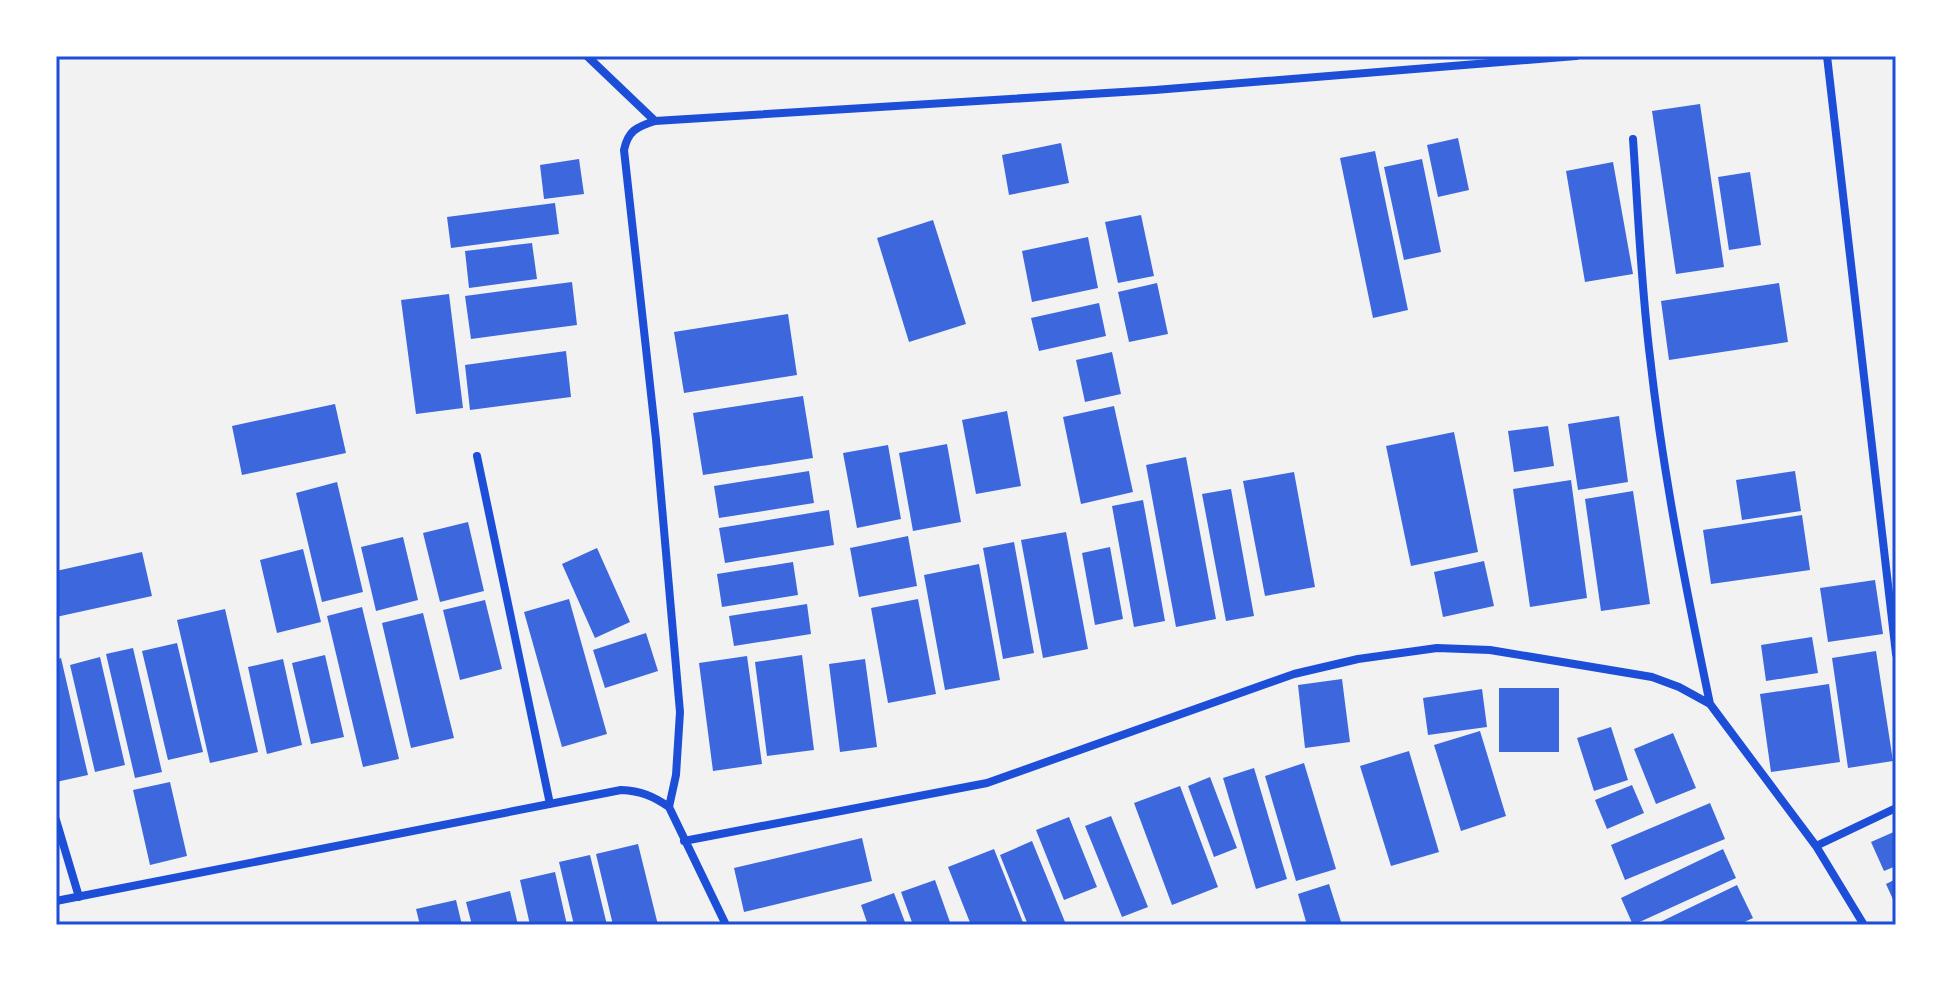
<svg xmlns="http://www.w3.org/2000/svg" width="1952" height="981" font-family="'Space Grotesk',sans-serif">
  <style>
    .building { fill: #3d67dc }
    .lines { fill: none; stroke-linecap: round; stroke-linejoin: round }
    .minor { stroke: #1d4ed8; stroke-width: 8 }
    .neatline { fill: none; stroke: #1d4ed8; stroke-width: 3 }
  </style>
  <rect width="100%" height="100%" fill="#f2f2f2"/>
  <!-- building -->
  <path class="building" d="M1700,104L1724,267L1676,274L1652,111Z
    M1458,138L1469,190L1438,197L1427,145Z
    M1061,143L1069,183L1009,195L1002,155Z
    M1375,151L1408,310L1373,318L1340,158Z
    M579,159L584,194L544,199L540,165Z
    M1422,159L1441,252L1404,260L1384,167Z
    M1613,162L1633,274L1585,282L1566,171Z
    M1750,172L1761,245L1729,250L1718,177Z
    M555,203L559,234L451,248L447,217Z
    M1141,215L1154,276L1118,283L1105,222Z
    M933,220L966,324L909,342L877,238Z
    M1088,237L1098,288L1032,302L1022,251Z
    M532,243L537,279L469,288L465,251Z
    M572,282L577,325L471,339L465,296Z
    M1157,283L1168,334L1129,342L1118,292Z
    M1779,283L1788,342L1669,360L1661,301Z
    M449,294L463,408L416,414L401,300Z
    M1099,303L1106,336L1039,351L1031,318Z
    M788,314L797,375L684,393L674,332Z
    M566,351L571,397L470,410L465,365Z
    M1112,352L1121,394L1085,402L1076,360Z
    M803,396L813,458L703,475L693,413Z
    M335,404L346,453L242,475L232,426Z
    M1114,406L1133,492L1081,504L1063,417Z
    M1007,411L1021,486L976,494L962,420Z
    M1619,416L1628,482L1578,490L1568,424Z
    M1548,426L1554,466L1514,472L1508,431Z
    M1454,432L1478,552L1411,566L1386,446Z
    M947,444L961,522L913,531L899,453Z
    M888,445L901,519L857,528L843,453Z
    M1186,457L1216,619L1176,627L1146,465Z
    M809,471L814,503L719,518L714,486Z
    M1795,471L1801,511L1742,520L1736,480Z
    M1294,472L1315,587L1265,596L1243,481Z
    M1571,480L1587,598L1530,607L1513,489Z
    M337,482L363,592L322,602L296,493Z
    M1231,489L1254,616L1226,621L1202,494Z
    M1633,491L1650,604L1601,611L1585,499Z
    M1143,500L1165,621L1134,627L1112,506Z
    M829,510L834,545L725,563L719,528Z
    M1802,515L1810,570L1711,584L1703,530Z
    M468,522L484,591L440,602L423,533Z
    M1066,532L1088,649L1043,658L1021,540Z
    M908,536L917,586L859,597L850,548Z
    M403,537L418,600L376,611L361,547Z
    M1014,542L1034,653L1003,659L983,548Z
    M1110,547L1123,619L1095,625L1082,553Z
    M597,548L630,622L595,638L562,564Z
    M303,549L321,622L277,633L260,560Z
    M142,552L152,596L56,617V571Z
    M1484,561L1494,606L1443,617L1434,572Z
    M793,562L798,595L722,607L717,574Z
    M979,564L1000,680L945,690L924,575Z
    M1875,580L1883,634L1828,642L1820,588Z
    M569,599L607,734L562,747L524,612Z
    M918,599L936,694L888,703L871,608Z
    M485,600L502,669L460,680L443,610Z
    M807,604L811,634L734,646L729,616Z
    M362,607L399,759L363,767L327,616Z
    M225,609L258,752L210,763L177,620Z
    M423,613L454,738L411,748L382,623Z
    M646,633L658,671L605,688L593,650Z
    M1812,637L1818,673L1766,681L1761,645Z
    M177,643L203,752L168,760L142,651Z
    M133,648L162,772L135,778L106,654Z
    M1876,651L1893,761L1848,768L1832,658Z
    M325,655L344,737L311,744L292,663Z
    M802,655L814,750L767,756L755,662Z
    M747,656L762,764L713,771L699,663Z
    M100,657L125,765L95,772L70,665Z
    M61,658L88,775L56,782V660Z
    M283,659L302,745L267,754L248,667Z
    M865,659L877,747L840,752L829,664Z
    M1342,679L1350,742L1305,748L1298,685Z
    M1829,684L1840,762L1771,772L1760,694Z
    M1499,688H1559V752H1499Z
    M1482,689L1487,727L1428,735L1423,698Z
    M1611,727L1628,780L1594,791L1577,738Z
    M1480,731L1506,816L1461,831L1434,745Z
    M1673,733L1696,788L1656,804L1634,749Z
    M1409,751L1439,852L1391,866L1360,766Z
    M1304,763L1336,869L1296,881L1265,776Z
    M1254,768L1287,879L1256,889L1223,778Z
    M1210,777L1237,848L1214,857L1188,786Z
    M170,782L187,856L150,865L133,790Z
    M1632,785L1644,813L1607,829L1595,800Z
    M1180,786L1218,887L1172,905L1134,803Z
    M1710,803L1725,839L1625,880L1611,845Z
    M1111,816L1148,907L1122,917L1085,826Z
    M1069,817L1097,887L1064,900L1036,830Z
    M1896,831V866L1884,871L1871,842Z
    M862,838L872,881L744,912L734,868Z
    M1032,841L1065,922L1057,925H1028L1000,855Z
    M638,844L658,925H613L596,854Z
    M994,849L1024,925H971L948,867Z
    M1723,849L1736,878L1633,925L1621,898Z
    M590,855L607,925H574L559,862Z
    M555,872L567,925H530L520,880Z
    M1896,879V906L1886,884Z
    M935,880L951,925H913L901,892Z
    M1329,884L1342,925H1307L1298,894Z
    M1737,885L1753,918L1738,925H1654Z
    M510,891L518,925H472L466,902Z
    M894,893L906,925H868L861,905Z
    M456,900L462,925H420L416,909Z"/>
  <g class="lines">
    <!-- minor -->
    <path class="minor" d="M587,56L655,121
      M1827,56L1896,654
      M1633,139C1638,211 1641,285 1650,357C1663,474 1686,589 1710,704
      M477,456L550,804
      M669,807L676,775L680,712L656,439L624,150C628,131 636,127 655,121L1155,90L1576,56
      M56,820L79,897
      M684,841L987,783L1294,674L1358,659L1437,648L1490,650L1652,677L1679,687L1710,704L1816,846L1864,925
      M1816,846L1896,808
      M56,901L621,790C641,791 653,796 669,807L726,925"/>
  </g>
  <!-- border -->
  <rect width="1952" height="981" fill="none" stroke="#ffffff" stroke-width="116"/>
  <rect x="58" y="58" width="1836" height="865" class="neatline"/>
</svg>
